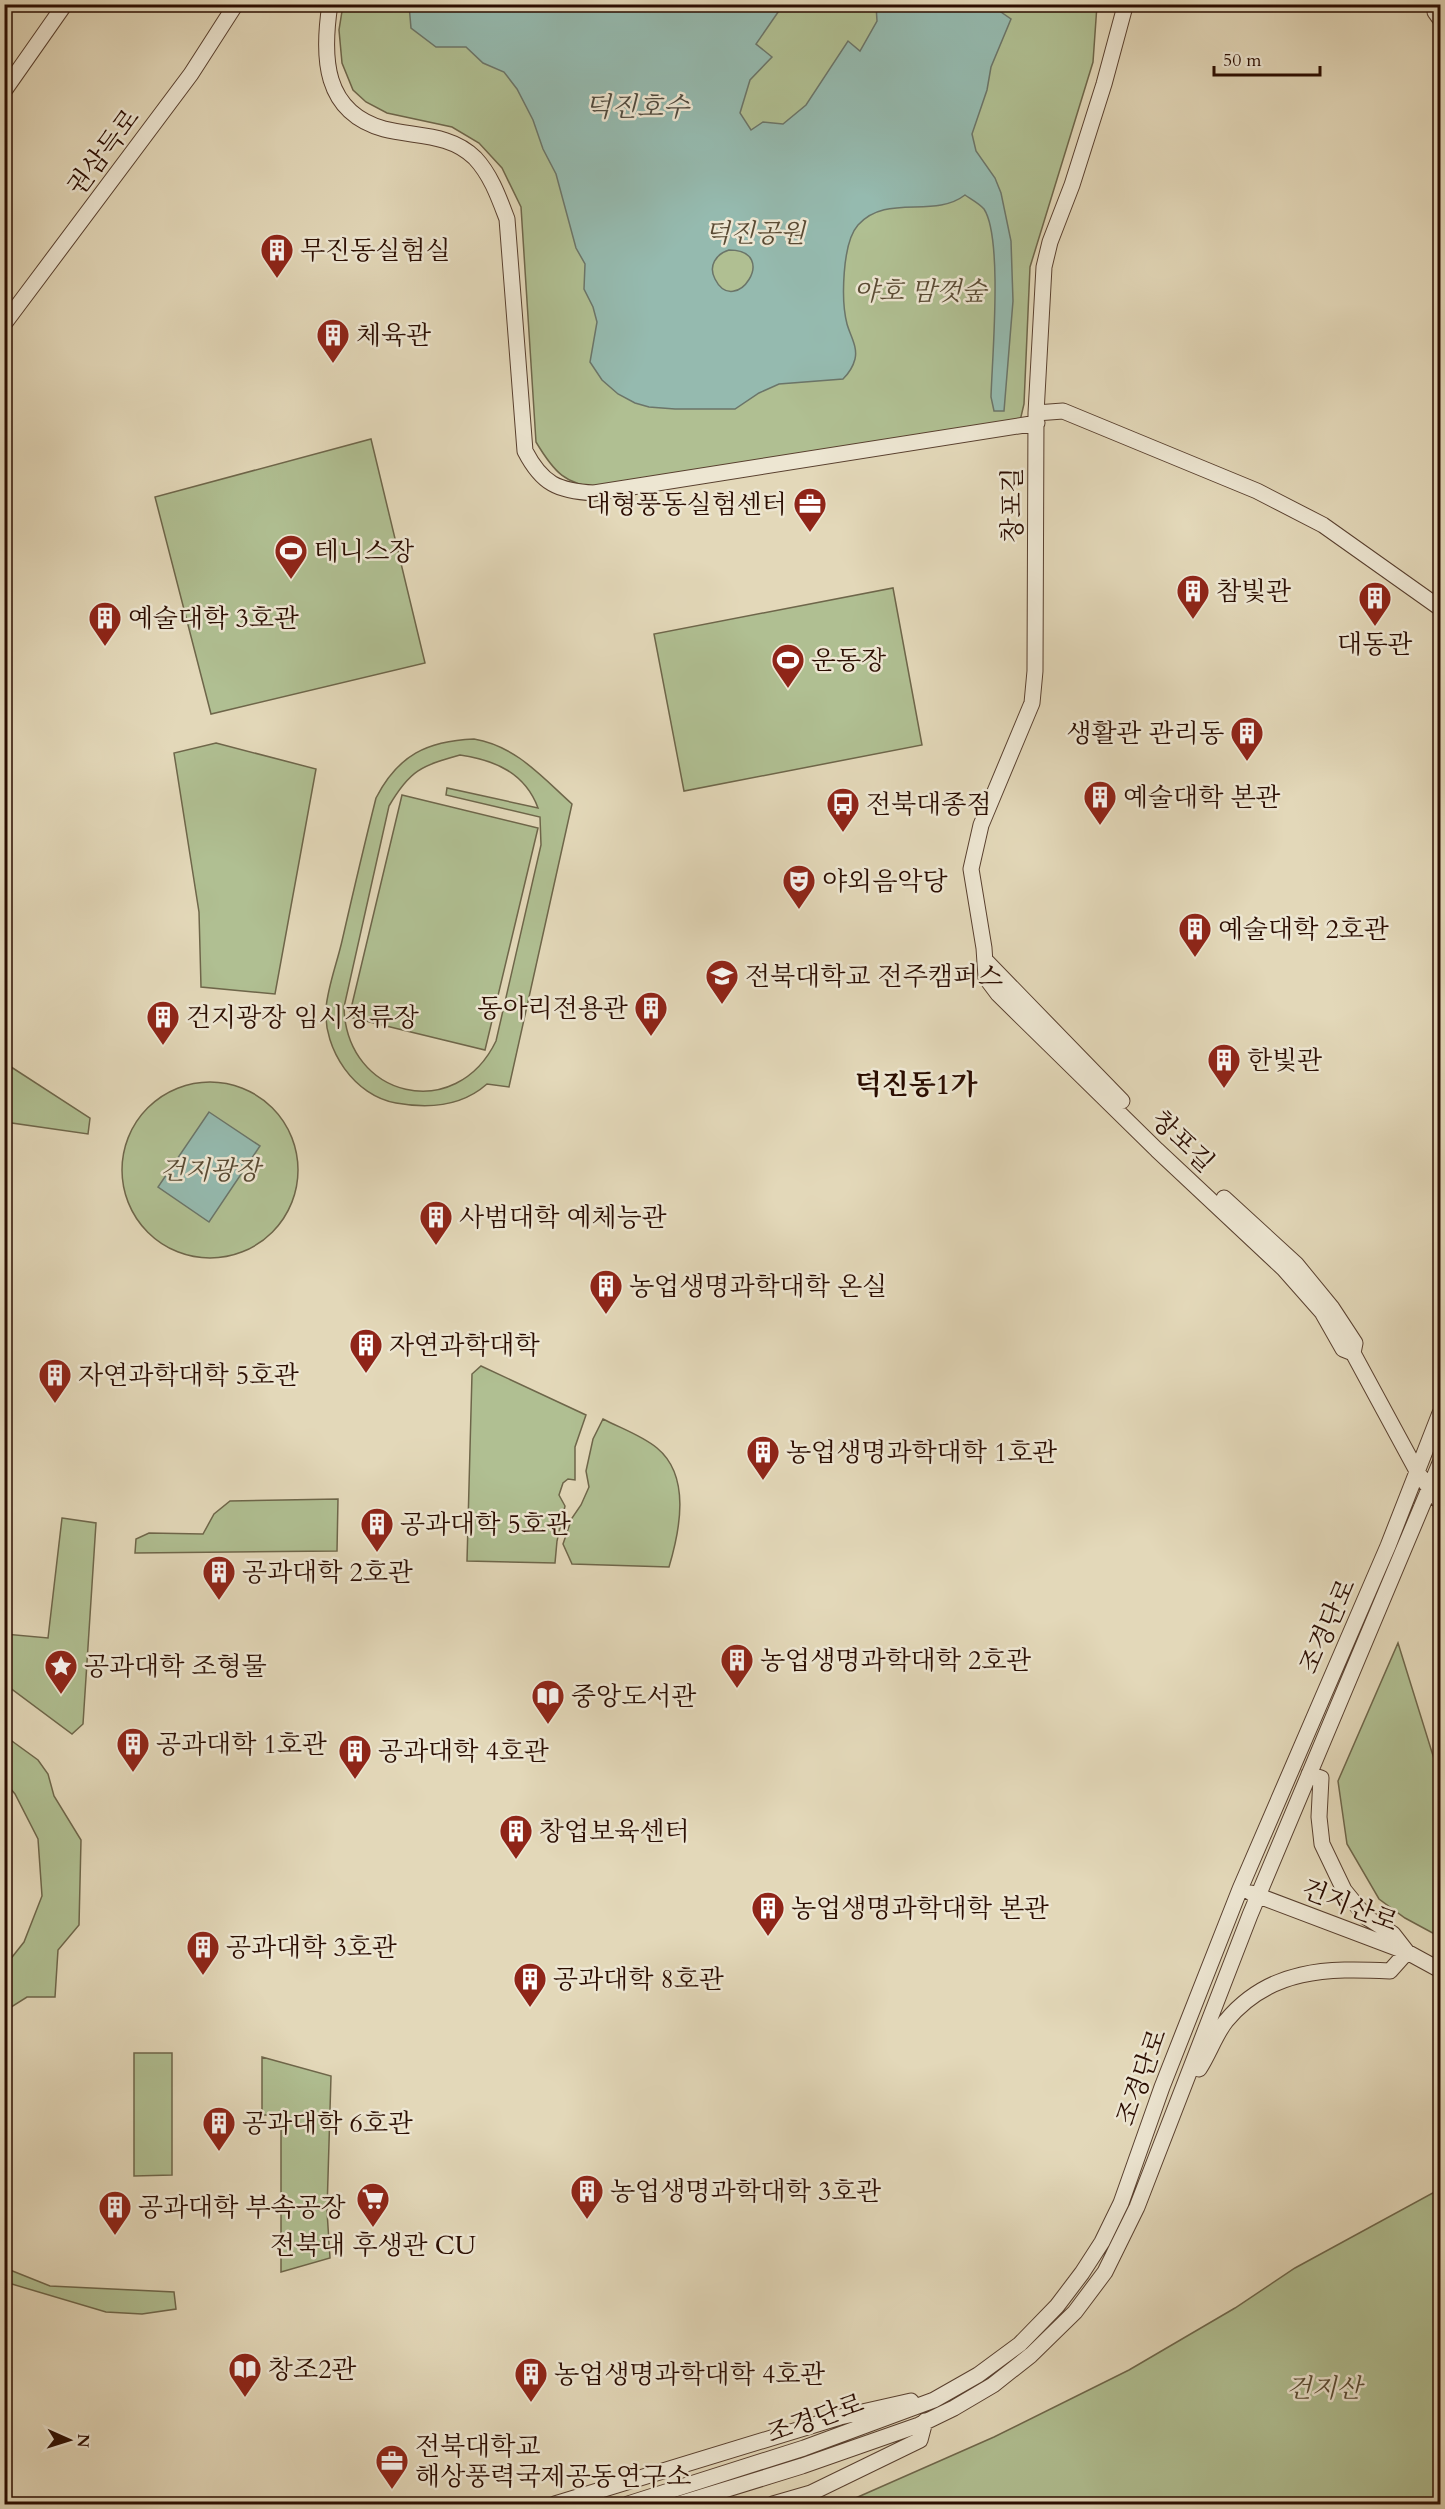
<svg xmlns="http://www.w3.org/2000/svg" width="1445" height="2509" font-family="Cardo,'Noto Serif KR',serif">
  <style>
    .green { fill: #b0bf92; stroke: #6e664a; stroke-width: 1.5; fill-rule: evenodd }
    .water { fill: #95baaf; stroke: #6b7569; stroke-width: 1.5; fill-rule: evenodd }
    .lines { fill: none; stroke-linecap: round; stroke-linejoin: round }
    .minor-casing { stroke: #59402f; stroke-width: 17 }
    .minor { stroke: #ede6d2; stroke-width: 15 }
    .labels { text-anchor: middle; stroke-width: 5; stroke-linejoin: round; paint-order: stroke }
    .street-label { font-size: 26px; fill: #2b0d01; stroke: #ede6d2 }
    .park-label { font-size: 26px; font-style: italic; fill: #5a4b34; stroke: #ede6d2 }
    .poi-label { font-size: 26px; fill: #2b0d01; stroke: #ede6d2; text-anchor: start }
    .water-label { font-size: 27px; font-style: italic; fill: #504a3e; stroke: #ede6d2 }
    .quarter-label { font-size: 28px; font-weight: bold; fill: #2b0d01; stroke: #ede6d2 }
  </style>
  <rect width="100%" height="100%" fill="#e3d8b9"/>
  <filter id="stains"><feTurbulence type="fractalNoise" baseFrequency=".00333" numOctaves="4"/><feColorMatrix values="0 0 0 0 .2 0 0 0 0 .09 0 0 0 0 .02 0 0 0 .5 -.17"/></filter>
  <radialGradient id="worn" r=".72"><stop offset=".6" stop-color="#630" stop-opacity="0"/><stop offset="1" stop-color="#630" stop-opacity=".3"/></radialGradient>
  <!-- green -->
  <path class="green" d="M343,5H1097L1093,62L1030,267L1024,404L1020,421L601,488C565,485 554,472 536,442L521,207L502,168L479,143L452,127L387,113L366,102L353,90L342,63L339,30Z
    M371,439L425,663L211,714L155,497Z
    M893,588L922,745L684,791L654,634Z
    M474,739C516,746 542,777 572,804L509,1087L487,1084C461,1107 429,1109 396,1103C355,1096 323,1050 326,1008C328,986 337,963 342,941C353,893 364,846 376,798C398,755 427,741 474,739ZM460,755C495,760 525,773 538,808L447,788L446,795L540,817L541,845L496,1041C456,1124 346,1098 344,1007L389,806C410,770 421,766 460,755Z
    M216,743L316,769L275,994L201,987L199,912L174,753Z
    M402,795L538,828L485,1050L349,1017Z
    M5,1063L90,1118L88,1134L5,1122Z
    M122 1170a88 88 0 1 1 176 0a88 88 0 1 1-176 0Z
    M481,1366L586,1415L575,1447V1480L568,1479L563,1483L559,1495L565,1506L557,1541L555,1563L467,1561L472,1374Z
    M603,1419C620,1428 641,1435 657,1448C691,1476 680,1530 669,1567L572,1564L563,1544L572,1518L581,1505L589,1487L586,1471L593,1439Z
    M338,1499L337,1551L135,1553L136,1539L149,1533L203,1534L214,1514L230,1501Z
    M62,1518L96,1523L83,1724L72,1734L5,1684V1634L48,1638Z
    M1398,1643L1440,1778V1937L1405,1918L1379,1899L1347,1844L1338,1781Z
    M5,1736L38,1760L48,1774L54,1796L81,1840L79,1925L58,1950L55,1997H27L5,2011V1966L24,1942L42,1896L38,1839L15,1794L5,1782Z
    M134,2053H172V2175L134,2176Z
    M262,2057L331,2076L327,2211L330,2258L281,2272V2115H262Z
    M1440,2189V2504H842L994,2437L1129,2370L1235,2308L1295,2268Z
    M5,2268L50,2286L174,2292L176,2309L142,2314L106,2312L5,2282Z"/>
  <!-- water -->
  <path class="water" d="M409,5H783L756,44L772,57L750,80L740,113L751,130L763,122L783,124L806,105L848,41L860,51L877,21L876,5H1005L1001,12L1011,19L991,67L987,90L972,134L976,151L995,178L1001,193L1011,241L1013,301L1004,411H994L991,397C992,359 1003,238 984,209C980,204 971,199 965,195C934,219 886,193 858,225C842,243 841,301 847,324C850,335 858,347 855,359C853,367 849,373 843,379L779,384L759,393L735,409H675L649,407L635,403L618,394L602,380L590,362L597,322L593,307L584,289L585,264L576,248L556,174L543,149L533,120L517,89L504,72L483,63L466,47H436L411,28ZM729,250C781,250 735,319 715,279C708,266 716,254 729,250Z
    M209,1112L260,1146L209,1222L158,1187Z"/>
  <g class="lines">
    <defs>
      <path id="minor" d="M330,4C322,57 323,112 384,129C415,137 450,133 475,158C491,175 499,198 507,219L525,451C542,484 558,491 594,493L1037,423
        M1124,10L1104,84L1072,185L1050,242L1044,267L1036,413L1035,671L1032,703L981,825L971,869L984,948L986,978L998,994L1157,1150L1284,1269L1322,1312L1343,1349L1353,1353L1418,1473L1440,1502
        M1435,12L1440,19
        M4,91L65,4
        M4,324L191,74L236,4
        M1036,413L1063,411L1257,491L1323,525L1440,608
        M986,961L1122,1101
        M1224,1198L1296,1264L1332,1308L1355,1343L1353,1353
        M1251,1893L1407,1952L1440,1970
        M1199,2069C1209,2054 1215,2035 1226,2021C1270,1968 1328,1968 1390,1971L1407,1952L1393,1934L1366,1917L1344,1890L1322,1844L1319,1817L1321,1778L1309,1774
        M555,2504L840,2417L911,2401
        M628,2504L804,2448L934,2400L978,2375L1020,2344L1057,2306L1082,2273L1102,2242L1121,2203L1162,2087L1240,1889L1388,1546L1440,1413
        M679,2504L802,2466L919,2425L954,2408L993,2385L1031,2355L1075,2312L1105,2272L1137,2207L1250,1915L1440,1463
        M773,2504L811,2493L920,2440L925,2421"/>
    </defs>
    <!-- minor casing -->
    <use href="#minor" class="minor-casing"/>
    <!-- minor -->
    <use href="#minor" class="minor"/>
  </g>
  <!-- icons -->
  <defs>
    <symbol id="building-pin" viewBox="-11 -11 22 30"><path d="M0 17L-7.5 6A9.5 9.5 0 1 1 7.5 6Z" fill="#8f2418" stroke="#ede6d2"/><path d="M-4-6H4V6H1V3H-1V6H-4ZM-2.5-4.3h1.7v1.8h-1.7ZM.8-4.3h1.7v1.8H.8ZM-2.5-1h1.7V.8h-1.7ZM.8-1h1.7V.8H.8Z" fill="#fff"/></symbol>
    <symbol id="office-pin" viewBox="-11 -11 22 30"><path d="M0 17L-7.5 6A9.5 9.5 0 1 1 7.5 6Z" fill="#8f2418" stroke="#ede6d2"/><path d="M-6-3h4V-5.5h4V-3h4V5H-6ZM-1-4.5V-3h2v-1.5ZM-6 0V1H6V0Z" fill="#fff"/></symbol>
    <symbol id="stadium-pin" viewBox="-11 -11 22 30"><path d="M0 17L-7.5 6A9.5 9.5 0 1 1 7.5 6Z" fill="#8f2418" stroke="#ede6d2"/><path d="M0-5a6.5 5 0 1 0 0 10a6.5 5 0 1 0 0-10ZM-3.5-1.8h7v3.6h-7Z" fill="#fff"/></symbol>
    <symbol id="bus-pin" viewBox="-11 -11 22 30"><path d="M0 17L-7.5 6A9.5 9.5 0 1 1 7.5 6Z" fill="#8f2418" stroke="#ede6d2"/><path d="M-5-6H5V4H4V6H2V4H-2V6H-4V4H-5ZM-3.5-4V0h7V-4ZM-3.5 1.2v1.5H-2V1.2ZM2 1.2v1.5H3.5V1.2Z" fill="#fff"/></symbol>
    <symbol id="theatre-pin" viewBox="-11 -11 22 30"><path d="M0 17L-7.5 6A9.5 9.5 0 1 1 7.5 6Z" fill="#8f2418" stroke="#ede6d2"/><path d="M-5-5.5Q0-4 5-5.5V0Q5 5 0 6Q-5 5-5 0ZM-3.3-2.5H-1v1.5H-3.3ZM1-2.5H3.3v1.5H1ZM-2.8 1Q0 5.5 2.8 1Z" fill="#fff"/></symbol>
    <symbol id="university-pin" viewBox="-11 -11 22 30"><path d="M0 17L-7.5 6A9.5 9.5 0 1 1 7.5 6Z" fill="#8f2418" stroke="#ede6d2"/><path d="M0-5L7-2L0 1L-7-2ZM-4 1L0 2.5L4 1V4Q0 6-4 4Z" fill="#fff"/></symbol>
    <symbol id="sight-pin" viewBox="-11 -11 22 30"><path d="M0 17L-7.5 6A9.5 9.5 0 1 1 7.5 6Z" fill="#8f2418" stroke="#ede6d2"/><path d="M0-6L1.8-2.2L6-1.7L2.9 1.2L3.7 5.4L0 3.3L-3.7 5.4L-2.9 1.2L-6-1.7L-1.8-2.2Z" fill="#fff"/></symbol>
    <symbol id="library-pin" viewBox="-11 -11 22 30"><path d="M0 17L-7.5 6A9.5 9.5 0 1 1 7.5 6Z" fill="#8f2418" stroke="#ede6d2"/><path d="M-6-4Q-3-5.5-.7-3.5V5Q-3 3-6 4ZM6-4Q3-5.5 .7-3.5V5Q3 3 6 4Z" fill="#fff"/></symbol>
    <symbol id="supermarket-pin" viewBox="-11 -11 22 30"><path d="M0 17L-7.5 6A9.5 9.5 0 1 1 7.5 6Z" fill="#8f2418" stroke="#ede6d2"/><path d="M-6-5.5h2.5l.6 2H6L4.5 2H-2.5L-4.4-4H-6ZM-1.5 3.2a1.3 1.3 0 1 0 .1 0ZM3 3.2a1.3 1.3 0 1 0 .1 0Z" fill="#fff"/></symbol>
  </defs>
  <g fill-rule="evenodd">
    <use href="#building-pin" x="258" y="231" width="38" height="52"/>
    <use href="#building-pin" x="314" y="316" width="38" height="52"/>
    <use href="#office-pin" x="791" y="485" width="38" height="52"/>
    <use href="#stadium-pin" x="272" y="532" width="38" height="52"/>
    <use href="#building-pin" x="1174" y="572" width="38" height="52"/>
    <use href="#building-pin" x="1356" y="579" width="38" height="52"/>
    <use href="#building-pin" x="86" y="599" width="38" height="52"/>
    <use href="#stadium-pin" x="769" y="641" width="38" height="52"/>
    <use href="#building-pin" x="1228" y="714" width="38" height="52"/>
    <use href="#building-pin" x="1081" y="778" width="38" height="52"/>
    <use href="#bus-pin" x="824" y="785" width="38" height="52"/>
    <use href="#theatre-pin" x="780" y="862" width="38" height="52"/>
    <use href="#building-pin" x="1176" y="910" width="38" height="52"/>
    <use href="#university-pin" x="703" y="957" width="38" height="52"/>
    <use href="#building-pin" x="632" y="989" width="38" height="52"/>
    <use href="#building-pin" x="144" y="998" width="38" height="52"/>
    <use href="#building-pin" x="1205" y="1041" width="38" height="52"/>
    <use href="#building-pin" x="417" y="1198" width="38" height="52"/>
    <use href="#building-pin" x="587" y="1267" width="38" height="52"/>
    <use href="#building-pin" x="347" y="1326" width="38" height="52"/>
    <use href="#building-pin" x="36" y="1356" width="38" height="52"/>
    <use href="#building-pin" x="744" y="1433" width="38" height="52"/>
    <use href="#building-pin" x="358" y="1505" width="38" height="52"/>
    <use href="#building-pin" x="200" y="1553" width="38" height="52"/>
    <use href="#building-pin" x="718" y="1641" width="38" height="52"/>
    <use href="#sight-pin" x="42" y="1647" width="38" height="52"/>
    <use href="#library-pin" x="529" y="1677" width="38" height="52"/>
    <use href="#building-pin" x="114" y="1725" width="38" height="52"/>
    <use href="#building-pin" x="336" y="1732" width="38" height="52"/>
    <use href="#building-pin" x="497" y="1812" width="38" height="52"/>
    <use href="#building-pin" x="749" y="1889" width="38" height="52"/>
    <use href="#building-pin" x="184" y="1928" width="38" height="52"/>
    <use href="#building-pin" x="511" y="1960" width="38" height="52"/>
    <use href="#building-pin" x="200" y="2104" width="38" height="52"/>
    <use href="#building-pin" x="568" y="2172" width="38" height="52"/>
    <use href="#supermarket-pin" x="354" y="2180" width="38" height="52"/>
    <use href="#building-pin" x="96" y="2188" width="38" height="52"/>
    <use href="#library-pin" x="226" y="2350" width="38" height="52"/>
    <use href="#building-pin" x="512" y="2355" width="38" height="52"/>
    <use href="#office-pin" x="373" y="2442" width="38" height="52"/>
  </g>
  <g class="labels">
    <!-- street labels -->
    <g class="street-label">
      <text transform="translate(103 152) rotate(-53)" y="9">권삼득로</text>
      <text transform="translate(1012 505) rotate(-90)" y="9">창포길</text>
      <text transform="translate(1183 1141) rotate(44)" y="9">창포길</text>
      <text transform="translate(1327 1626) rotate(-66)" y="9">조경단로</text>
      <text transform="translate(1350 1905) rotate(21)" y="9">건지산로</text>
      <text transform="translate(1141 2077) rotate(-70)" y="9">조경단로</text>
      <text transform="translate(815 2418) rotate(-19)" y="9">조경단로</text>
    </g>
    <!-- park labels -->
    <g class="park-label">
      <text x="755" y="242">덕진공원</text>
      <text x="920" y="300">야호 맘껏숲</text>
      <text x="210" y="1179">건지광장</text>
      <text x="1324" y="2397">건지산</text>
    </g>
    <!-- poi labels -->
    <g class="poi-label">
      <text x="300" y="259">무진동실험실</text>
      <text x="356" y="344">체육관</text>
      <text x="787" y="513" text-anchor="end">대형풍동실험센터</text>
      <text x="314" y="560">테니스장</text>
      <text x="1216" y="600">참빛관</text>
      <text x="128" y="627">예술대학 3호관</text>
      <text x="1375" y="653" text-anchor="middle">대동관</text>
      <text x="811" y="669">운동장</text>
      <text x="1224" y="742" text-anchor="end">생활관 관리동</text>
      <text x="1123" y="806">예술대학 본관</text>
      <text x="866" y="813">전북대종점</text>
      <text x="822" y="890">야외음악당</text>
      <text x="1218" y="938">예술대학 2호관</text>
      <text x="745" y="985">전북대학교 전주캠퍼스</text>
      <text x="628" y="1017" text-anchor="end">동아리전용관</text>
      <text x="186" y="1026">건지광장 임시정류장</text>
      <text x="1247" y="1069">한빛관</text>
      <text x="459" y="1226">사범대학 예체능관</text>
      <text x="629" y="1295">농업생명과학대학 온실</text>
      <text x="389" y="1354">자연과학대학</text>
      <text x="78" y="1384">자연과학대학 5호관</text>
      <text x="786" y="1461">농업생명과학대학 1호관</text>
      <text x="400" y="1533">공과대학 5호관</text>
      <text x="242" y="1581">공과대학 2호관</text>
      <text x="760" y="1669">농업생명과학대학 2호관</text>
      <text x="84" y="1675">공과대학 조형물</text>
      <text x="571" y="1705">중앙도서관</text>
      <text x="156" y="1753">공과대학 1호관</text>
      <text x="378" y="1760">공과대학 4호관</text>
      <text x="539" y="1840">창업보육센터</text>
      <text x="791" y="1917">농업생명과학대학 본관</text>
      <text x="226" y="1956">공과대학 3호관</text>
      <text x="553" y="1988">공과대학 8호관</text>
      <text x="242" y="2132">공과대학 6호관</text>
      <text x="610" y="2200">농업생명과학대학 3호관</text>
      <text x="138" y="2216">공과대학 부속공장</text>
      <text x="373" y="2254" text-anchor="middle">전북대 후생관 CU</text>
      <text x="268" y="2378">창조2관</text>
      <text x="554" y="2383">농업생명과학대학 4호관</text>
      <text x="415" y="2455">전북대학교<tspan x="415" dy="30">해상풍력국제공동연구소</tspan></text>
    </g>
    <!-- water labels -->
    <g class="water-label">
      <text x="637" y="116">덕진호수</text>
    </g>
    <!-- quarter labels -->
    <g class="quarter-label">
      <text x="916" y="1094">덕진동1가</text>
    </g>
  </g>
  <!-- margin -->
  <rect width="1445" height="2509" fill="none" stroke="#e3d8b9" stroke-width="24"/>
  <rect x="6" y="6" width="1433" height="2497" fill="none" stroke="#2b0d01" stroke-width="3"/>
  <rect x="12" y="12" width="1421" height="2485" fill="none" stroke="#2b0d01" stroke-width="1.5"/>
  <!-- north arrow -->
  <g transform="translate(69 2440) rotate(93)" stroke="#ede6d2" stroke-width="4.5" paint-order="stroke">
  <path d="M0-4.5L10 22L0 15L-10 22Z" fill="#2b0d01"/>
  <text y="-9" font-size="16" font-weight="bold" text-anchor="middle" fill="#2b0d01">N</text>
  </g>
  <!-- scale -->
  <path d="M1214 66v9h106v-9" fill="none" stroke="#2b0d01" stroke-width="3"/>
  <text x="1223" y="66" font-size="18" fill="#2b0d01" stroke="#ede6d2" stroke-width="4.5" paint-order="stroke">50 m</text>
  <rect width="100%" height="100%" filter="url(#stains)"/>
  <rect width="100%" height="100%" fill="url(#worn)"/>
</svg>
